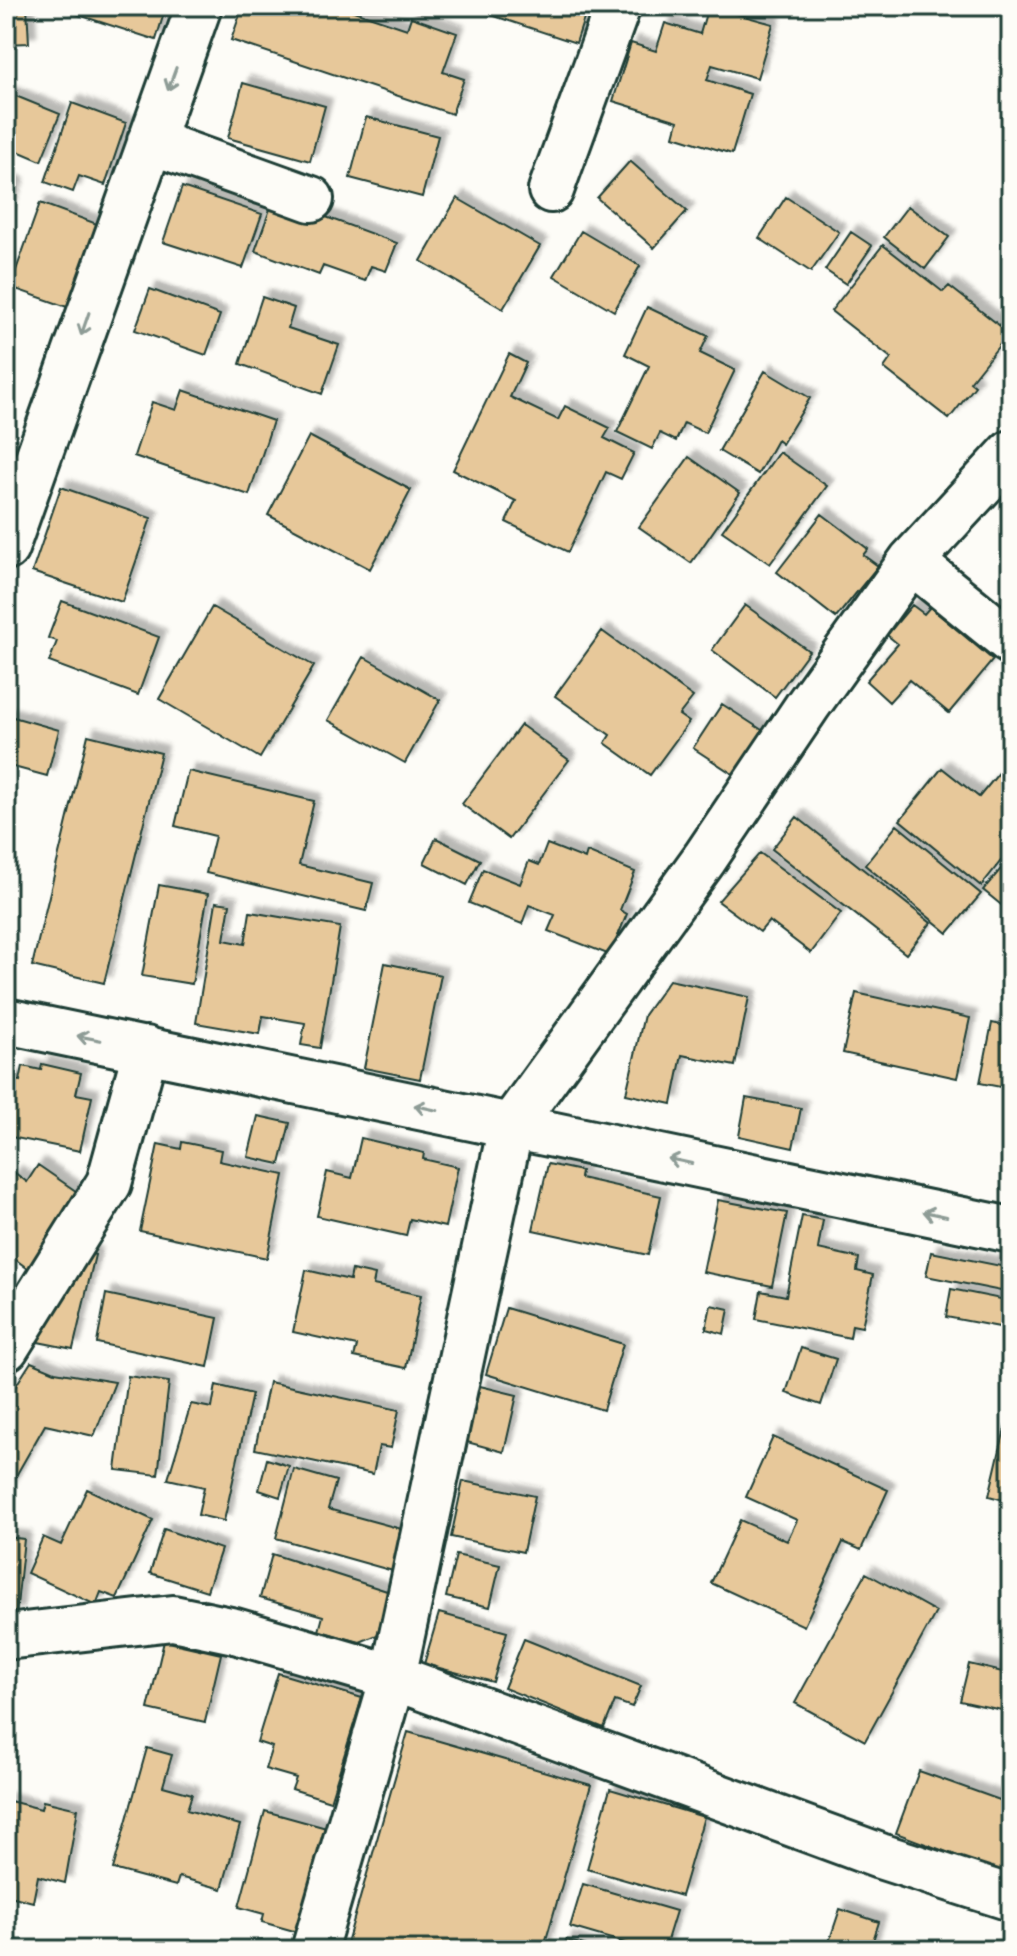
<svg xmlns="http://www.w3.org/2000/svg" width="1017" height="1956" font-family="Kalam,sans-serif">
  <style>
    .building { fill: #e7c89a; stroke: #1f3d34; stroke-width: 2; filter: url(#shadow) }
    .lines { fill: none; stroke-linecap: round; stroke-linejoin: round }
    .minor-casing { stroke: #1f3d34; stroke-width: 50 }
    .minor { stroke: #fdfcf7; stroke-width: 44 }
    .oneway { stroke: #8e9c96 }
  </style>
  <defs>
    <filter id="shadow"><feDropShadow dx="7" dy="-7" stdDeviation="2" flood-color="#0004"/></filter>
  </defs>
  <rect width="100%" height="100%" fill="#fdfcf7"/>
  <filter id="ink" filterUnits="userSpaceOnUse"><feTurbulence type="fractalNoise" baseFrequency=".0125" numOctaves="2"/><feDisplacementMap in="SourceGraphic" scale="16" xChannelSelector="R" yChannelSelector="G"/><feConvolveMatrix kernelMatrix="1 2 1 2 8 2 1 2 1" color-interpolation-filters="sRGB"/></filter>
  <g filter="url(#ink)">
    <!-- building -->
    <path class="building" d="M6,6H27L29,43L6,44Z
      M51,6H166L156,40Z
      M243,6H339L407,29L411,17L457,33L443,72L464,79L452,114L231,40Z
      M464,6H588L576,43Z
      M708,6L773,24L757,78L712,65L707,80L750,94L732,154L674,136L678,121L613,101L631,43L656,51L665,23L700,34Z
      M243,83L325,106L310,161L228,138Z
      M6,92L60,114L41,161L6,146Z
      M72,103L126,123L105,185L79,176L73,192L45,182Z
      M366,117L438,136L422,197L350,178Z
      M630,161L687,211L654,248L597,198Z
      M6,181L17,185L6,217Z
      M182,187L262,214L243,268L163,242Z
      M786,197L839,232L811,272L759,238Z
      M274,198L397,243L386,271L371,266L365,281L323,266L319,275L255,251Z
      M457,198L540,246L503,309L421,261Z
      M40,203L97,224L67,307L10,287Z
      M908,206L949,237L925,269L884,237Z
      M581,231L640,266L614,311L554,276Z
      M851,232L872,246L846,284L825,270Z
      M883,245L943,292L949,286L1009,333L970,382L975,386L949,419L884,368L891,358L831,311Z
      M150,289L220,315L206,355L135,330Z
      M262,297L294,308L288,328L339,345L322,394L240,364Z
      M647,307L708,336L700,353L735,370L705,433L684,423L676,441L660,433L652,449L617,432L649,366L625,354Z
      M509,354L526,363L510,397L558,420L565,406L610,428L604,438L634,453L621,479L606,472L568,552L506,522L516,501L453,470Z
      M765,371L810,398L782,444L777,440L758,474L719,451Z
      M183,390L273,421L249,495L134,456L152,402L176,410Z
      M309,436L411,490L370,569L268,515Z
      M779,452L827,486L770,564L722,531Z
      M689,457L740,493L691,563L639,527Z
      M61,487L151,518L122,602L32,572Z
      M822,514L868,549L863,555L878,566L836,618L777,572Z
      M62,601L159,637L138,695L49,662L57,641L48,638Z
      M745,605L809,651L775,697L712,650Z
      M912,605L924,614L930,607L993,660L949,713L909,680L889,702L866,681L898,644L887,635Z
      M212,607L314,666L260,758L159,699Z
      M602,631L693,697L679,715L689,722L650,775L605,743L610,735L555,696Z
      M364,657L440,700L405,763L328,720Z
      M722,704L765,732L736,776L693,748Z
      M6,715L59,730L47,776L6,765Z
      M521,725L569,760L509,839L462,804Z
      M88,735L161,753L104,983L32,966Z
      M1011,758V848L981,886L900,820L942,768L979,797Z
      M188,771L314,801L299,865L373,883L366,911L206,873L215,836L175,826Z
      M797,817L931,923L906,954L772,849Z
      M897,825L981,894L948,933L865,865Z
      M436,838L480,860L467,885L424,863Z
      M547,844L585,859L587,852L635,872L620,910L627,914L610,955L548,931L555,915L529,905L522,924L469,903L483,869L520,884L529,861L539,865Z
      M760,853L841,913L811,953L769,921L760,932L718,901Z
      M1011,857V913L983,890Z
      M159,885L208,894L192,984L142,976Z
      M216,902L230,904L224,940L245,944L250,912L340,927L320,1048L301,1045L305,1023L263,1016L260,1034L196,1023Z
      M385,963L441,975L420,1079L364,1068Z
      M669,980L749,997L735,1066L682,1055L672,1104L626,1094L644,1015Z
      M856,993L970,1018L957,1078L843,1053Z
      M992,1023L1011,1027V1089L980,1083Z
      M42,1064L81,1073L76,1094L92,1097L80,1151L6,1136V1078L20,1081L23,1066L41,1070Z
      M746,1098L801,1108L793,1148L739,1136Z
      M258,1116L290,1123L280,1164L248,1157Z
      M361,1138L424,1153L423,1159L458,1167L445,1227L410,1219L406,1236L317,1216L327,1172L352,1178Z
      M182,1142L221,1150L219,1161L284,1175L267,1258L140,1231L158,1144L181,1149Z
      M548,1164L581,1171L580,1178L661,1196L648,1255L533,1230Z
      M38,1165L83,1196L31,1271L8,1254L6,1258V1180L9,1182L15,1173L27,1182Z
      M718,1200L787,1213L772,1286L703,1272Z
      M802,1216L823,1220L818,1249L859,1258L857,1271L873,1275L862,1327L852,1325L850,1338L756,1319L761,1291L786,1296Z
      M84,1251L95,1255L73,1349L28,1340Z
      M931,1252L1011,1268V1293L926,1276Z
      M306,1270L350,1280L352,1270L375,1275L373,1285L421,1295L406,1368L354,1357L357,1346L293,1332Z
      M951,1289L1011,1301L1010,1329L946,1317Z
      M106,1294L218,1318L208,1367L97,1343Z
      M711,1305L729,1309L724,1334L706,1329Z
      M506,1308L623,1344L603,1410L486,1374Z
      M801,1348L836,1359L821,1405L786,1393Z
      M31,1362L55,1372L115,1382L94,1436L45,1425L9,1488L6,1401Z
      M128,1376L169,1382L158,1475L116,1470Z
      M269,1382L399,1410L391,1448L379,1446L373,1474L255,1449Z
      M216,1385L252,1394L224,1521L198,1515L204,1487L168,1479L191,1404L212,1408Z
      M480,1386L517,1395L504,1452L467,1442Z
      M1007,1420L1011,1421V1502L989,1496Z
      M773,1437L888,1490L861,1550L843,1542L804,1626L711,1583L740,1520L787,1541L797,1520L746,1497Z
      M267,1459L289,1466L280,1497L259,1490Z
      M294,1469L336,1481L328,1509L405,1530L393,1571L276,1538Z
      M463,1481L535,1496L523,1552L451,1537Z
      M87,1489L153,1520L117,1598L101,1592L96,1605L27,1573L43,1537L61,1545Z
      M164,1529L221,1549L207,1591L150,1573Z
      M6,1537L24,1539L16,1615L6,1614Z
      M272,1554L390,1592L377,1635L360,1642L319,1631L323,1616L260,1598Z
      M456,1555L500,1565L490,1607L446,1597Z
      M866,1573L936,1612L865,1741L795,1703Z
      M439,1613L507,1632L493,1682L424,1664Z
      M524,1639L641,1686L632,1707L615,1701L604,1728L504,1688Z
      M164,1641L221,1654L205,1722L148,1709Z
      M969,1664L1011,1674V1712L960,1701Z
      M278,1673L362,1698L330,1801L292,1789L296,1778L265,1769L272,1747L257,1742Z
      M408,1732L591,1785L543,1950H345Z
      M147,1748L172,1755L163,1786L192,1794L187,1810L240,1825L222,1889L179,1877L176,1886L113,1869Z
      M919,1771L1011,1804V1876L896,1833Z
      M610,1789L704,1817L681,1896L587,1869Z
      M6,1800L41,1809L43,1801L78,1809L65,1883L38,1876L33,1902L6,1895Z
      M265,1811L330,1829L301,1933L262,1922L264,1914L239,1907Z
      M583,1884L676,1911L664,1950H649L570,1927Z
      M840,1909L879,1922L870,1950H854L829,1942Z
      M566,1940L602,1950H563Z"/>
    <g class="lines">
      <defs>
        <path id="minor" d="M150,141L311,199
          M551,190L618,6
          M6,548L199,6
          M911,561L1011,642
          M6,1021L1011,1230
          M6,1348L109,1183L146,1049
          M6,1637L173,1618L235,1631L393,1677L880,1856L1011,1898
          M314,1950L393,1677L511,1126L705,858L808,705L911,561L1011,453"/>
      </defs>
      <!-- minor casing -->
      <use href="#minor" class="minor-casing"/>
      <!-- minor -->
      <use href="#minor" class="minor"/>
    </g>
    <!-- one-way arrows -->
    <defs><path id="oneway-shaft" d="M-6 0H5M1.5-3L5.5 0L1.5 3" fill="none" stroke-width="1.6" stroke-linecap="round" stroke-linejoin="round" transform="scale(2)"/></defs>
    <g class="oneway">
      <use href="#oneway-shaft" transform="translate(172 79) rotate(110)"/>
      <use href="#oneway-shaft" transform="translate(85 324) rotate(109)"/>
      <use href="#oneway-shaft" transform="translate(89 1038) rotate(-169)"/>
      <use href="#oneway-shaft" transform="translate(426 1108) rotate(-168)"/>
      <use href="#oneway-shaft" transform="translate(680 1161) rotate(-168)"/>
      <use href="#oneway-shaft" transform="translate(935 1214) rotate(-168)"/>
    </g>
  </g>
  <!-- margin -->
  <rect width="1017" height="1956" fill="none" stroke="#fdfcf7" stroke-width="32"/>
  <rect x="16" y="16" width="985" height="1924" fill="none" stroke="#1f3d34" stroke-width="3" filter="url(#ink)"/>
</svg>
